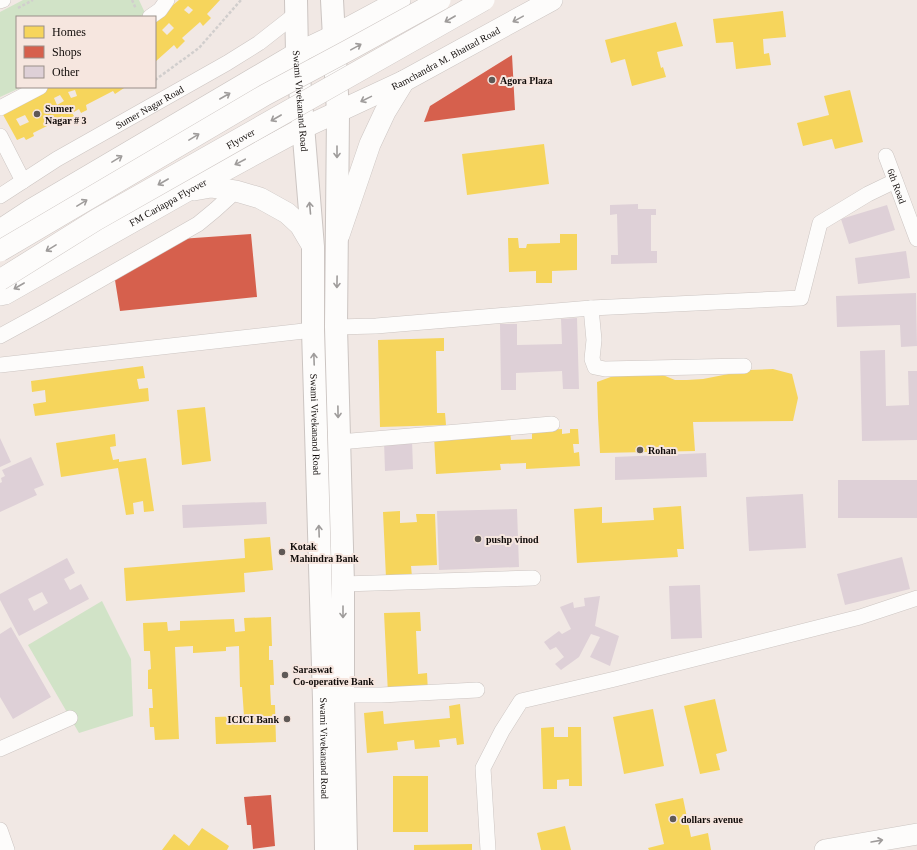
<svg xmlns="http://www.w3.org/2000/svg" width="917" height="850" font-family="Georgia,serif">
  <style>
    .green { fill: #d1e3c7 }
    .homes { fill: #f6d55c; fill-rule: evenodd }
    .shops { fill: #d6604d }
    .building { fill: #ded0d7; fill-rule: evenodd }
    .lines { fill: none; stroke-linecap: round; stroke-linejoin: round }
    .street-casing { stroke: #ccc5c2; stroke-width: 16 }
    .secondary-casing { stroke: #ccc5c2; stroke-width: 22 }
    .primary-casing { stroke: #ccc5c2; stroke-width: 24 }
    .path { stroke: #d1cecd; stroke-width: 2.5; stroke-dasharray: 3 2; stroke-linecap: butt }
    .street { stroke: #fdfcfb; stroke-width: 15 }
    .secondary { stroke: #fdfcfb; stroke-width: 21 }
    .primary { stroke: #fdfcfb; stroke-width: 22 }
    .secondary-bridge-casing { stroke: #ccc5c2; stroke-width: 22; stroke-linecap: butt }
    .secondary-bridge { stroke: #fdfcfb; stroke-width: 21 }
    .oneway { stroke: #9f9c9b }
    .poi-dot { fill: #5f5956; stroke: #f6e6df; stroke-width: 1.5 }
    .labels { text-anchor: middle; stroke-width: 4; stroke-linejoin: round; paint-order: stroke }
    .street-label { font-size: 10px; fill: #110c0a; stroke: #f6e6df }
    .poi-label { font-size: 10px; font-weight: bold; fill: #110c0a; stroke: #f6e6df; text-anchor: start }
  </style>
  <rect width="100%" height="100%" fill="#f1e8e4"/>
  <!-- green -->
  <path class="green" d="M23,0H139L145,13L140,17H17V87H22L0,97V12Z
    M102,601L131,659L133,716L79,733L28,645Z"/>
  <!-- homes -->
  <path class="homes" d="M179,0H220L207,14L211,18L203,26L200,22L182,38L185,41L177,49L174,45L155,62V20ZM188,6L193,10L189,14L184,10ZM169,23L174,28L167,35L162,30Z
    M783,11L786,37L763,39L764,54L769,53L771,65L736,69L733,42L716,43L713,19Z
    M676,22L683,46L657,52L661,68L663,67L666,77L632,86L625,59L611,63L605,40Z
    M47,87H123L124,88L115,94L113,91L86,105L87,110L81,113L79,109L72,113L74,116L64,121L63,118L33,133L34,136L26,140L24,137L17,140L1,111ZM75,90L77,96L71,98L68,92ZM60,95L64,101L57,105L54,98ZM25,115L29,122L20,126L16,119Z
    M850,90L863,142L835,149L832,139L803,146L797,123L829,115L824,96Z
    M544,144L549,184L467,195L462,154Z
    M560,234H577V270L552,271V283H536V271L509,272L508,238H518L519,248H526L527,244L560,243Z
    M444,338V351H436L437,413H445L446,425L380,427L378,340Z
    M143,366L145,378L137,379L139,389L148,388L149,401L35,416L33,404L46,402L45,390L32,392L31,381Z
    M773,369L792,374L798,398L793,421L693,422L695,451L600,453L598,417L597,382L627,371H653L675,380H687L703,379L749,370Z
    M205,407L211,461L182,465L177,410Z
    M562,429V434L570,433V429H578L579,444H573L574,453L579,452L580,466L526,469V463L500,464L501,470L436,474L434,436L510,432L511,440L532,439V431Z
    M115,434L116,446L110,447L113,460L119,459V462L146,458L154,511L144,512L143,501L133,503L134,514L126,515L118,468L61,477L56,443Z
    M681,506L684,549H677L678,557L577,563L574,509L602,507V523L654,520L653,508Z
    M400,511V523L417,522L416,514H435L437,565L411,566L412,577L386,578L383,512Z
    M270,537L273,570L244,573L245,592L126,601L124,568L245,558L244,539Z
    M420,612L421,631H416L418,674L427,673L428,692L388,694L384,613Z
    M271,617L272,646H269V660H273L274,685H270L271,705H275L276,742L216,744L215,717L244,716L242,687H240L239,646L226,647V651L193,653V646L175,647L179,739L155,740L154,727H150L149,708H153L152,689H148V670L151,669L150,651H144L143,623L167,622L168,631L180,630V621L234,619L235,632L245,631L244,618Z
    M715,699L727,751L716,754L720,770L700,774L684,706Z
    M460,704L464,744L457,745L456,738L439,740L440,747L415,749L414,740L397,742L398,750L367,753L364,713L383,711L384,724L404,722L450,718L449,706Z
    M653,709L664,766L624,774L613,717Z
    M554,727V737H568V727H581L582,786H569V779L557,780V789H543L541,728Z
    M393,776H428V832H393Z
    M683,798L691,837L708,833L711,850H649L648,848L664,844L655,804Z
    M565,826L571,850H541L537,833Z
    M202,828L229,846L227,850H162L174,834L189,846Z
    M472,844V850H414V845Z"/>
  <!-- shops -->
  <path class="shops" d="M512,55L515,110L424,122L430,106Z
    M251,234L257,297L120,311L114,274L180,239Z
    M271,795L275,846L253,849L251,825H247L244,797Z"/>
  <!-- building -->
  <path class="building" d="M638,204V209H656V215H651V251H657V263L611,264V255H618L617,214L610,215V205Z
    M887,205L895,230L849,244L841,219Z
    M906,251L910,278L858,284L855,258Z
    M916,293L917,346L901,347L900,325L837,327L836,296Z
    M577,318L579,389H563L562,371L516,373V390H501L500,324H517V345L562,344L561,319Z
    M885,350L886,406L909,405L908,371H917V440L862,441L860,351Z
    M0,438L11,462L0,467Z
    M412,440L413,469L385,471L384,441Z
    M706,453L707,477L615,480V457Z
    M31,457L44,485L34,489L37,495L0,512V483L2,482L1,478L5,476L2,470Z
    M838,480H917V518H838Z
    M803,494L806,548L749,551L746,497Z
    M266,502L267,524L183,528L182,505Z
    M517,509L519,567L439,570L437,511Z
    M902,557L910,589L845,605L837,574Z
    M67,558L75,573L64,579L70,590L81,584L89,599L19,636L0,600V594ZM42,592L48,603L34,611L28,599Z
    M700,585L702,638L671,639L669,586Z
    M600,596L595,626L619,636L610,666L590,657L600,637L591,634L579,657L561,670L555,664L564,657L556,647L550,650L544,642L559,631L562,634L571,629L560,607L573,602L574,608L585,606L584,598Z
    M11,627L51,697L13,719L0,697V634Z"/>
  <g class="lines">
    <defs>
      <g id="street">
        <path d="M0,1L3,0"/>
        <path d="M150,17L160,10L167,0"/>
        <path d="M0,108L40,87"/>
        <path d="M0,136L23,181"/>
        <path id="s1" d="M886,156L917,239"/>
        <path id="s2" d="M0,196L57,159L227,63L259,43L296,14"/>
        <path d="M591,308L594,340L592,359L595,367L605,369L744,366"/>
        <path d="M336,327L376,326L591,308L801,298L820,223L868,194L895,181"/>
        <path d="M0,336L44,312L198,224L215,210L236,191"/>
        <path d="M0,365L313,330"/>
        <path d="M339,442L552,424"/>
        <path d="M343,584L533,578"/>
        <path d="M343,695H381L477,690"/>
        <path d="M0,749L70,718"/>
        <path d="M0,830L7,850"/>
        <path d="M488,850L483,768L502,731L521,701L615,679L860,617L917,598"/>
      </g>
      <g id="secondary">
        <path d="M194,190L211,187L236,191L260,198L287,213L300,225L313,247"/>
        <path d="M0,230L32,209L297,53L333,36L400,0"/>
        <path d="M339,235L370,144L385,112L404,81"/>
        <path id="s3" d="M0,295L5,294L185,192L303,128L404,81L552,0"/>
        <path d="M825,850L917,834"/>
      </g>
      <g id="primary">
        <path id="s4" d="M296,0L297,53L313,247V330L324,700L326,850"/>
        <path d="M332,0L338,113L336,327L343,584V695L346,850"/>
      </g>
    </defs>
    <!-- street casing -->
    <use href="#street" class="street-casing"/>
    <!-- secondary casing -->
    <use href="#secondary" class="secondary-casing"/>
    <!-- primary casing -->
    <use href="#primary" class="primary-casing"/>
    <!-- path -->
    <path class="path" d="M132,0L136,9
      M18,8L33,0
      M155,80L199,48L241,0"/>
    <!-- street -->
    <use href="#street" class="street"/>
    <!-- secondary -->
    <use href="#secondary" class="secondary"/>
    <!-- primary -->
    <use href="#primary" class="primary"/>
    <defs>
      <g id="secondary-bridge">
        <path d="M0,251L265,95L349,50L440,0"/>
        <path id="s5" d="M0,280L96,220L484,0"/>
      </g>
    </defs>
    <!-- secondary-bridge casing -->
    <use href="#secondary-bridge" class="secondary-bridge-casing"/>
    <!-- secondary-bridge -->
    <use href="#secondary-bridge" class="secondary-bridge"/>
  </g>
  <!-- one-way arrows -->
  <defs><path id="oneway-shaft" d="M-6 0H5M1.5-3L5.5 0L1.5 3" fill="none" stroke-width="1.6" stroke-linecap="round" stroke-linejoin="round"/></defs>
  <g class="oneway">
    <use href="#oneway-shaft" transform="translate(450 19) rotate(150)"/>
    <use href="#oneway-shaft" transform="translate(518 19) rotate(151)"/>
    <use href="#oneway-shaft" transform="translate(356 47) rotate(-29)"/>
    <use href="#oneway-shaft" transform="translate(225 96) rotate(-30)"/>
    <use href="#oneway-shaft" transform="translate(366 99) rotate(154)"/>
    <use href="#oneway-shaft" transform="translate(276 118) rotate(150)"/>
    <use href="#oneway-shaft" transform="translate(194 137) rotate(-31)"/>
    <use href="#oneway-shaft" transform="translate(337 152) rotate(90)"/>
    <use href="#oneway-shaft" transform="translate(117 159) rotate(-31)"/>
    <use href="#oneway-shaft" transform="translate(240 162) rotate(152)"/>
    <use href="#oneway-shaft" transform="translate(163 182) rotate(150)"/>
    <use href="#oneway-shaft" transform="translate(82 203) rotate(-31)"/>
    <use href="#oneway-shaft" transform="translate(310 208) rotate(-95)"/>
    <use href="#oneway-shaft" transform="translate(51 248) rotate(148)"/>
    <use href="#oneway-shaft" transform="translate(337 282) rotate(91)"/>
    <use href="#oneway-shaft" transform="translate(19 286) rotate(150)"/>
    <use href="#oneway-shaft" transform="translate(314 359) rotate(-92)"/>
    <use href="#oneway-shaft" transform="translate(338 412) rotate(89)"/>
    <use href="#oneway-shaft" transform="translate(319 531) rotate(-92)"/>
    <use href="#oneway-shaft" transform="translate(343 612) rotate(90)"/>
    <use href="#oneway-shaft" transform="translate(877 841) rotate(-10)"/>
  </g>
  <!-- markers -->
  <g class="poi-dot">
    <circle cx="492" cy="80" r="4"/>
    <circle cx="37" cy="114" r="4"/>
    <circle cx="640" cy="450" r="4"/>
    <circle cx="478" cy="539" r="4"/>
    <circle cx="282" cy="552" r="4"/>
    <circle cx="285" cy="675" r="4"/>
    <circle cx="287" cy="719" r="4"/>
    <circle cx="673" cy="819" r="4"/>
  </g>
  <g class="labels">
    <!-- street labels -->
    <g class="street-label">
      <text dy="4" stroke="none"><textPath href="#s3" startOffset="505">Ramchandra M. Bhattad Road</textPath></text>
      <text dy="4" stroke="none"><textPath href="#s4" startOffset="101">Swami Vivekanand Road</textPath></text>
      <text dy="4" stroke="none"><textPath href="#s2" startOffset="174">Sumer Nagar Road</textPath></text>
      <text dy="4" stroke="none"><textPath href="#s5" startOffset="279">Flyover</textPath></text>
      <text dy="4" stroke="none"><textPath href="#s1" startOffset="32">6th Road</textPath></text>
      <text dy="4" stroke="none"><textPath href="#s3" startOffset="192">FM Cariappa Flyover</textPath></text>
      <text dy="4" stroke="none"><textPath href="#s4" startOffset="425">Swami Vivekanand Road</textPath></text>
      <text dy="4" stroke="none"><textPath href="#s4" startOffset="749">Swami Vivekanand Road</textPath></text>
    </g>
    <!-- poi labels -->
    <g class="poi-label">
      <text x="500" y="84">Agora Plaza</text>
      <text x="45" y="112">Sumer<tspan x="45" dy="12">Nagar # 3</tspan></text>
      <text x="648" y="454">Rohan</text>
      <text x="486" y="543">pushp vinod</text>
      <text x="290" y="550">Kotak<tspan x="290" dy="12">Mahindra Bank</tspan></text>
      <text x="293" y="673">Saraswat<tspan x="293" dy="12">Co-operative Bank</tspan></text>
      <text x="279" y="723" text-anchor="end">ICICI Bank</text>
      <text x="681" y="823">dollars avenue</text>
    </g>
  </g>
  <!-- legend -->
  <rect x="16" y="16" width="140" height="72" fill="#f6e6df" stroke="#9a8f8a"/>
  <rect x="24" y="26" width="20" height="12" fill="#f6d55c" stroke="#9a8f8a"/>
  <text x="52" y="36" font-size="12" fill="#110c0a">Homes</text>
  <rect x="24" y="46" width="20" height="12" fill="#d6604d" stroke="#9a8f8a"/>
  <text x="52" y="56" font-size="12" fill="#110c0a">Shops</text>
  <rect x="24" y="66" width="20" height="12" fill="#ded0d7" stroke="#9a8f8a"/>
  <text x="52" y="76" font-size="12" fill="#110c0a">Other</text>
</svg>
